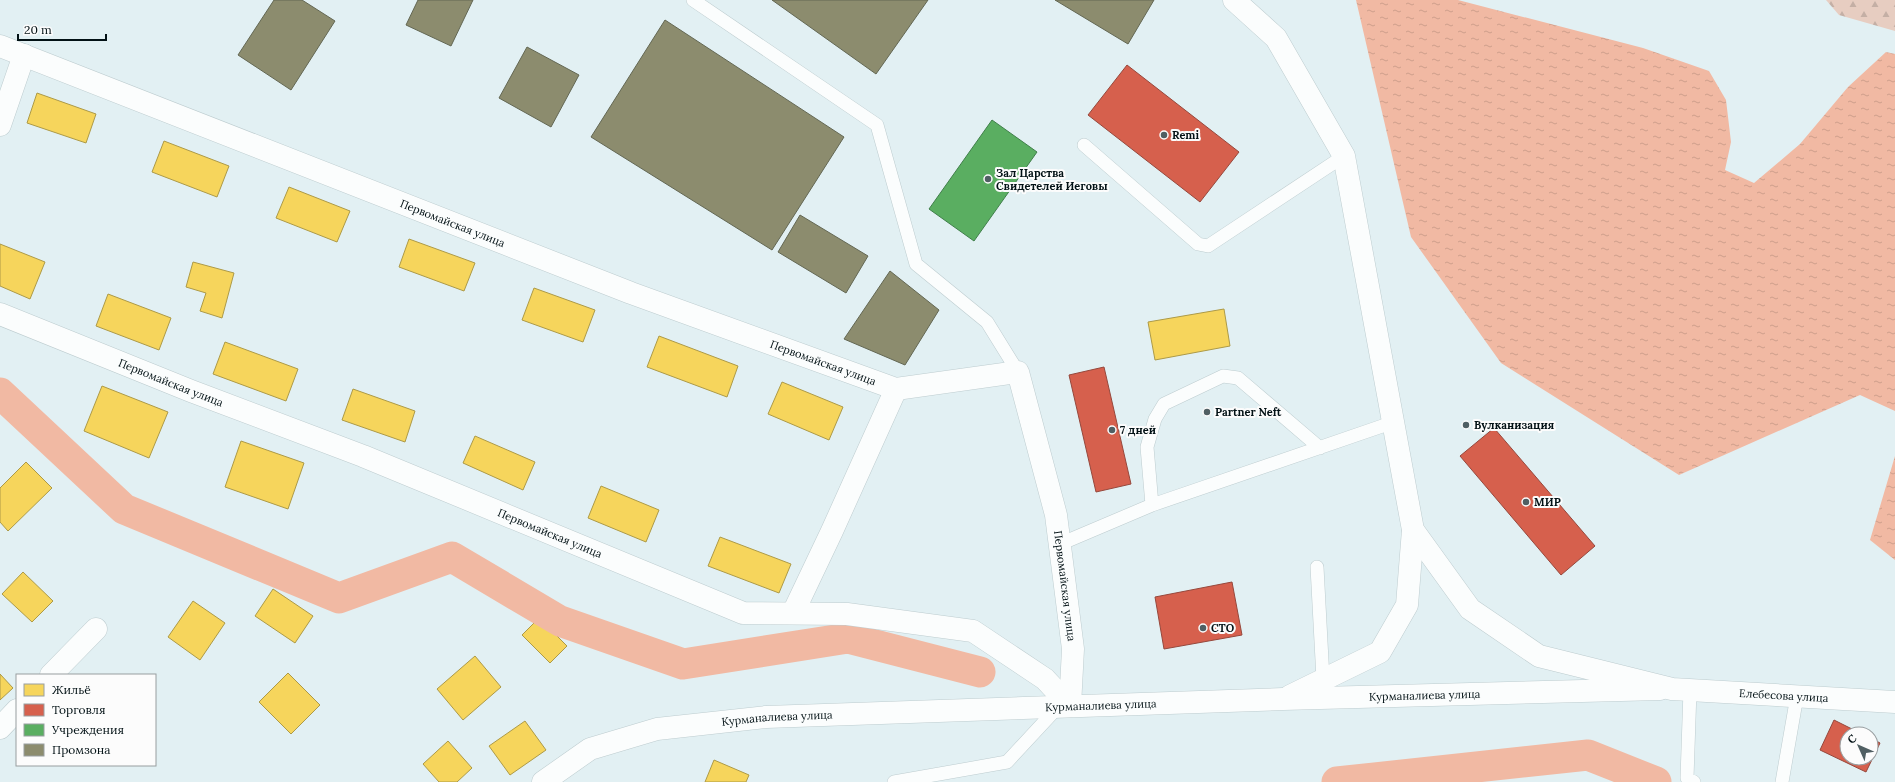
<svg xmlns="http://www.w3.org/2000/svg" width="1895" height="782" font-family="Lora,serif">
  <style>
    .forest { fill: url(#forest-firs) }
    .water { fill: url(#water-ripples) }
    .homes { fill: #f6d55c; stroke: #ad9a47 }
    .shops { fill: #d6604d; stroke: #96483c }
    .public { fill: #5aae61; stroke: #407f4a }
    .industry { fill: #8c8c6e; stroke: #636753 }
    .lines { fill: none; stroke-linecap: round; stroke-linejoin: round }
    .canal { stroke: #f1b9a3; stroke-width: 31 }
    .service-casing { stroke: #bdcccf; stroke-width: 14 }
    .minor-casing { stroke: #bdcccf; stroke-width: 23 }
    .secondary-casing { stroke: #bdcccf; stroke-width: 23 }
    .primary-casing { stroke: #bdcccf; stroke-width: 23 }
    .service { stroke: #fbfdfd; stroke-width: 13 }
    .minor { stroke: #fbfdfd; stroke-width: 22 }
    .secondary { stroke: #fbfdfd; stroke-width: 22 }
    .primary { stroke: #fbfdfd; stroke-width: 22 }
    .poi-dot { fill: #505f63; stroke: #fcfcfc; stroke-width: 1.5 }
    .labels { text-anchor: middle; stroke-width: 4; stroke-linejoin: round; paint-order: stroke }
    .poi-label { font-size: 11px; font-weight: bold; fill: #021115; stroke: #fcfcfc; text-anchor: start }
    .street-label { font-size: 11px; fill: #021115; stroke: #fcfcfc }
  </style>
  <defs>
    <pattern id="forest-firs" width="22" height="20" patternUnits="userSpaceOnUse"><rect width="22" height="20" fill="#e7cdc1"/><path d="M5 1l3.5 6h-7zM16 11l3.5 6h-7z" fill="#c4afa5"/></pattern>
    <pattern id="water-ripples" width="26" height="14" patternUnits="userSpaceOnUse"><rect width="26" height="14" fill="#f1b9a3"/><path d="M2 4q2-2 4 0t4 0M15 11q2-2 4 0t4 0" fill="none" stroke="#cd9e8b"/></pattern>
  </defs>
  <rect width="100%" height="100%" fill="#e2f0f3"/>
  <!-- forest -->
  <path class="forest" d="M1826,0H1895V31L1839,15Z"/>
  <!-- water -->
  <path class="water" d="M1356,0H1458L1643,48L1709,71L1726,100L1731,142L1725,170L1754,183L1800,144L1848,87L1886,52L1895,54V411L1860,395L1679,475L1501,363L1411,237Z
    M1895,456V560L1870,540Z"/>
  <!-- homes -->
  <path class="homes" d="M37,93L96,114L86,143L27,123Z
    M164,141L229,166L217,197L152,172Z
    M289,187L350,211L337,242L276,218Z
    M409,239L475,263L464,291L399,267Z
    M0,244L45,262L30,299L0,286Z
    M193,262L234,273L222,318L200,311L206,293L186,287Z
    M534,288L595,310L583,342L522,320Z
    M108,294L171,318L159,350L96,326Z
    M1224,309L1230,346L1155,360L1148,322Z
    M659,336L738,366L727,397L647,367Z
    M225,342L298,369L286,401L213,374Z
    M782,382L843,407L829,440L768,414Z
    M102,386L168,412L149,458L84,431Z
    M353,389L415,411L405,442L342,420Z
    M475,436L535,462L523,490L463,463Z
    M241,441L304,463L288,509L225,487Z
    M26,462L52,488L8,531L0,522V488Z
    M601,486L659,510L646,542L588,518Z
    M720,537L791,564L779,593L708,566Z
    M23,572L53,601L32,622L2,594Z
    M273,589L313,616L295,643L255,616Z
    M193,601L225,623L200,660L168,637Z
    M539,618L567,646L550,663L522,635Z
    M475,656L501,687L463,720L437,689Z
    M288,673L320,705L291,734L259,702Z
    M0,674L13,688L0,700Z
    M525,721L546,750L510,775L489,746Z
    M448,741L472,768L457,782H439L423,764Z
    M714,760L749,775L746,782H705Z"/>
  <!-- shops -->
  <path class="shops" d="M1127,65L1239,152L1200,202L1088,115Z
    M1104,367L1131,484L1096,492L1069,375Z
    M1494,428L1595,546L1561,575L1460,456Z
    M1232,582L1242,635L1164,649L1155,597Z
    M1834,720L1862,734H1847V758H1871V738L1880,743L1866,772L1820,750Z"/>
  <!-- public -->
  <path class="public" d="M992,120L1037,152L974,241L929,209Z"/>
  <!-- industry -->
  <path class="industry" d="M274,0H302L335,21L291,90L238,55Z
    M418,0H473L451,46L406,25Z
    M772,0H928L876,74Z
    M1055,0H1154L1128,44Z
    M665,20L844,137L772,250L591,137Z
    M527,47L579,75L551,127L499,98Z
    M800,215L868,256L846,293L778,252Z
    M890,271L939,310L905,365L844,339Z"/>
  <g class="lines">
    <!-- canal -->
    <path class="canal" d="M0,393L124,509L339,598L452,557L560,621L683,664L848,638L980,672
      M1337,782L1588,755L1656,782"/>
    <defs>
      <path id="service" d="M693,0L877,125L916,264L987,322L1018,372
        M1084,145L1198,244L1208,246L1344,156
        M1152,505L1147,447L1155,419L1164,404L1223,376L1238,378L1320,448
        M1060,544L1152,505L1394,422
        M1317,567L1323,679
        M1690,690L1687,778L1694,782
        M894,782L1007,762L1058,707
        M1782,782L1797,696"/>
      <g id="minor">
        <path id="s1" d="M0,46L631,293L896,389L1018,372L1056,515L1073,649L1070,706"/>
        <path d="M0,125L24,55"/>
        <path id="s2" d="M0,314L191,391L363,456L743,613L847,614L973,631L1045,679L1070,706"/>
        <path d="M793,613L832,531L896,389"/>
        <path d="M51,675L96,629"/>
        <path d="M0,728L17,710"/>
      </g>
      <g id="secondary">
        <path d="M1290,696L1380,652L1407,605L1413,530"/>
        <path id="s3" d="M543,782L590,749L657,729L766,717L1283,699L1660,689"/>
      </g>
      <g id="primary">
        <path id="s4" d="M1234,0L1276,38L1344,156L1413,530L1470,609L1539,656L1672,689L1895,702"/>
      </g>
    </defs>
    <!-- service casing -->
    <use href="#service" class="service-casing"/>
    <!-- minor casing -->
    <use href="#minor" class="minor-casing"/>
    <!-- secondary casing -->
    <use href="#secondary" class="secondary-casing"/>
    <!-- primary casing -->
    <use href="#primary" class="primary-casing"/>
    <!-- service -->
    <use href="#service" class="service"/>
    <!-- minor -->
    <use href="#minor" class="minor"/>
    <!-- secondary -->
    <use href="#secondary" class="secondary"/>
    <!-- primary -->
    <use href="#primary" class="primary"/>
  </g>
  <!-- markers -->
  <g class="poi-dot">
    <circle cx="1164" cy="135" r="4"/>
    <circle cx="988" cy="179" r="4"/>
    <circle cx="1207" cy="412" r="4"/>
    <circle cx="1466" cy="425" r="4"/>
    <circle cx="1112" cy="430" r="4"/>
    <circle cx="1526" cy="502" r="4"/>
    <circle cx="1203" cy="628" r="4"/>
  </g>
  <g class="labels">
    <!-- poi labels -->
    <g class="poi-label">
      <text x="1172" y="139">Remi</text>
      <text x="996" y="177">Зал Царства<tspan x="996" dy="13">Свидетелей Иеговы</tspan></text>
      <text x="1215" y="416">Partner Neft</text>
      <text x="1474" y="429">Вулканизация</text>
      <text x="1120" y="434">7 дней</text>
      <text x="1534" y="506">МИР</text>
      <text x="1211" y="632">СТО</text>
    </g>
    <!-- street labels -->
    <g class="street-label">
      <text dy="4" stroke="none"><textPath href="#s1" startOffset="486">Первомайская улица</textPath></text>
      <text dy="4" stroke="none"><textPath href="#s1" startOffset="882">Первомайская улица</textPath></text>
      <text dy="4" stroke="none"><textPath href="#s2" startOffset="184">Первомайская улица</textPath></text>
      <text dy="4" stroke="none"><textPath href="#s2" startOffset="592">Первомайская улица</textPath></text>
      <text dy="4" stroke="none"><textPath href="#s1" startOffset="1302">Первомайская улица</textPath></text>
      <text dy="4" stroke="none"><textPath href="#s3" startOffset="896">Курманалиева улица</textPath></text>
      <text dy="4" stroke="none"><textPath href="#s4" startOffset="1003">Елебесова улица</textPath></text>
      <text dy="4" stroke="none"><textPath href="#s3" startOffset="572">Курманалиева улица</textPath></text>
      <text dy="4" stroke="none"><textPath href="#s3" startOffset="248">Курманалиева улица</textPath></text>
    </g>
  </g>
  <!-- legend -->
  <rect x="16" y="674" width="140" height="92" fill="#fcfcfc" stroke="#989ea0"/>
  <rect x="24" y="684" width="20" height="12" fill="#f6d55c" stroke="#989ea0"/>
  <text x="52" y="694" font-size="12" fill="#021115">Жильё</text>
  <rect x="24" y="704" width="20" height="12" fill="#d6604d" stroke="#989ea0"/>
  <text x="52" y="714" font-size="12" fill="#021115">Торговля</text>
  <rect x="24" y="724" width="20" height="12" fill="#5aae61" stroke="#989ea0"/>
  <text x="52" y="734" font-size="12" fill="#021115">Учреждения</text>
  <rect x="24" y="744" width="20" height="12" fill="#8c8c6e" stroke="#989ea0"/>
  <text x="52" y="754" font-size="12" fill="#021115">Промзона</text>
  <!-- north arrow -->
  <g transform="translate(1859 746) rotate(315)"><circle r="19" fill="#fcfcfc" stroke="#989ea0"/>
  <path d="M0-3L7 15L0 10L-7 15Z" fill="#505f63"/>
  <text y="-6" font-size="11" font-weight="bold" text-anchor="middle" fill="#021115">С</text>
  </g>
  <!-- scale -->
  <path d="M18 34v6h88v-6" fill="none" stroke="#021115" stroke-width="2"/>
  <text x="24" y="34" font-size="12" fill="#021115" stroke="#fcfcfc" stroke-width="3" paint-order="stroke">20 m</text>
</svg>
